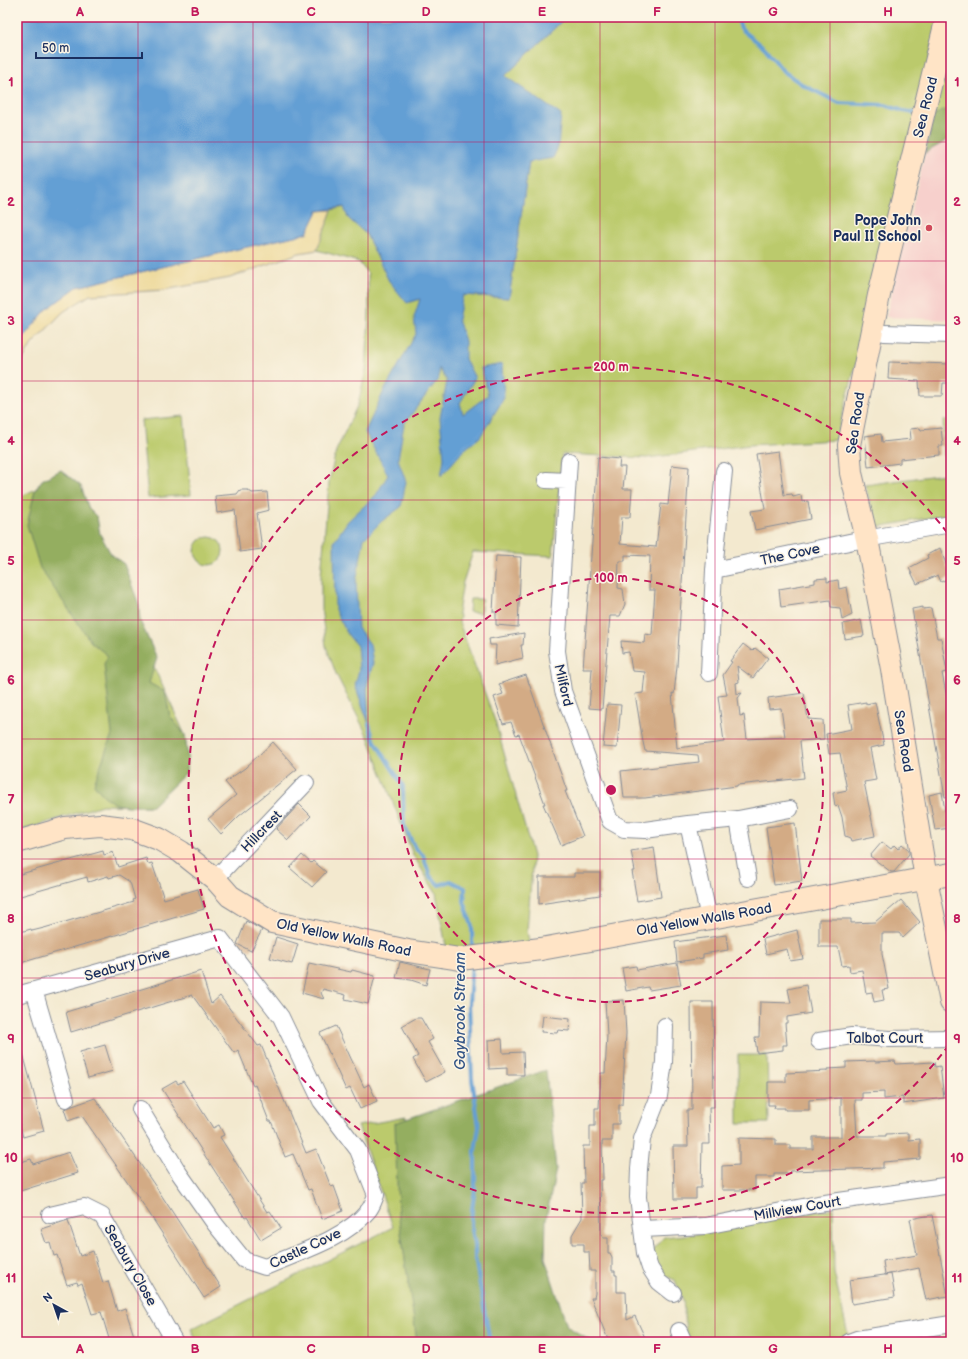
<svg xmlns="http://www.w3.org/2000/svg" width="968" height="1359" font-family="'Balsamiq Sans',sans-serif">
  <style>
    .built { fill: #f7d0cc }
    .green { fill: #bbca6c; stroke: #6b7c65 }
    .forest { fill: #94ae60; stroke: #586e5f }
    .sand { fill: #eeda9e; stroke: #84847e }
    .water { fill: #649fd4; stroke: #406799 }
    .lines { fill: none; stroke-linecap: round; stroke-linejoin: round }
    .stream { stroke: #649fd4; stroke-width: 4 }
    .building { fill: #d3ab85 }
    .street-casing { stroke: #878c96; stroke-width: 18 }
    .secondary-casing { stroke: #878c96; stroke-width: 24 }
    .street { stroke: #fff; stroke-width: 16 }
    .secondary { stroke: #ffe4c6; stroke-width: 22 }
    .grid { fill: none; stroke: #c2185b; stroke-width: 1; stroke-opacity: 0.55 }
    .ring { fill: none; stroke: #c2185b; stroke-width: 2; stroke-dasharray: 7 5 }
    .poi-dot { fill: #d1495b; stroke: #fcf5e5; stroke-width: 1.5 }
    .labels { text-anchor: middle; stroke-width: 3; stroke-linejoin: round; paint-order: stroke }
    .street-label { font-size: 14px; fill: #1b2f5e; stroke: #fcf5e5 }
    .poi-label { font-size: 14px; font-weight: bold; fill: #1b2f5e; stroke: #fcf5e5; text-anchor: end }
    .water-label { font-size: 15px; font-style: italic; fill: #355687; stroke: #fcf5e5 }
    .centre { fill: #c2185b; stroke: #fcf5e5; stroke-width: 2 }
    .ring-label { font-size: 12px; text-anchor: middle; font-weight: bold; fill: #c2185b; stroke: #fcf5e5; stroke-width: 3; stroke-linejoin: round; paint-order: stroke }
    .neatline { fill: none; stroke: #c2185b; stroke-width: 1.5 }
    .grid-label { font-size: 13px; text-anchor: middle; font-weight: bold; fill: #c2185b }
  </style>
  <rect width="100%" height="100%" fill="#fcf5e5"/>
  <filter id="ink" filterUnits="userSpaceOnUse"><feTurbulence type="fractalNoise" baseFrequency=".025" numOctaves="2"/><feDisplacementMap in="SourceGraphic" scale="8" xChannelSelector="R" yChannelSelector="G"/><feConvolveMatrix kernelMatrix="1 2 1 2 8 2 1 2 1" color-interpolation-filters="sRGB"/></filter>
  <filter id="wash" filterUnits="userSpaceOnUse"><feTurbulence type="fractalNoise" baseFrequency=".012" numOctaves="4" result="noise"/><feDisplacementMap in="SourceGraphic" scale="16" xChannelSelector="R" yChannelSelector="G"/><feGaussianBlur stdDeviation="0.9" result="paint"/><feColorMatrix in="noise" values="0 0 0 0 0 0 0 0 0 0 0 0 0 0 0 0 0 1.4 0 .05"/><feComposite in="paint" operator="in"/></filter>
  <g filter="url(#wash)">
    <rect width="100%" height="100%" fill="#f3e9cf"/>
    <!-- built -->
    <path class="built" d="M951,138V320L886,317L925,153Z"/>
    <!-- green -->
    <path class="green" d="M566,17H939L864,333L836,440L750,445L647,458L562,454L553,556L473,552L463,582L458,614L460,615L459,622L495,721L533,856L527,931L531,951L448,957L436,893L413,855L369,739L336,674L326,646L321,607V576L329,482L336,451L358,404L366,370L369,312L368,274L359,262L317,250L332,210L345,207L348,218L366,234L389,281L421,299L463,295L509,298L529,161L505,76Z
      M951,43V138L934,115Z
      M184,416L191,495L148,498L141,420Z
      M943,420H951V514L877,527L865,485L945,474Z
      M66,475L185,735L187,763L152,806L102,805L17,832V498Z
      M195 551a14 14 0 1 1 28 0a14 14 0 1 1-28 0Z
      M470,599H482L481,613L469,612Z
      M738,1055H767L769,1123H738Z
      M406,1117L437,1342H197L191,1329L393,1227L358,1126Z
      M833,1208L834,1273L848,1335L828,1342H689L686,1334L683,1300L675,1280C656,1273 658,1267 653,1249L664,1237L705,1233Z"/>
    <!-- forest -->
    <path class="forest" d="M951,107V138L925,153L934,115Z
      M61,470L81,486L89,509L97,517L100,534L111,554L124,564L139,605L140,621L157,658L149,683L165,692L170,716L185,735L188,759L186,773L152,806C122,806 113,810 94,784L112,734L104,664L108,656L91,642L40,568L27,525L35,490L42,480Z
      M546,1070L556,1169L546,1219L545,1258L567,1326L592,1342H417L398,1212L395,1123Z"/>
    <!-- sand -->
    <path class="sand" d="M332,210L317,250L299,253L230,278L164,290L90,295L63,312L32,344L17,369V345L46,310L77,287L307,233L318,211Z"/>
    <!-- water -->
    <path class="water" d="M17,17H566L505,76L561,115L558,147L553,158L529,162L509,298L463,295L458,319L465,341V359L475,378L460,403L463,414L488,395L481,368L502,364L504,398L480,437L464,450L441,476L444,458L440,418L447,381L439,368V378L404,424L398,459L406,482L401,507L382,521L364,539L356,582L358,628L370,644L373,663L367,685L369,724L355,685L359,670L357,646L348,635L335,610L334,541L348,521L376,495L388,475L365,432L383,393L416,334L414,317L420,299L407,303L389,281L366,234L348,218L344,207L318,211L307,233L77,287L46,310L17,345Z"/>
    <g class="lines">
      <!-- stream -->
      <path class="stream" d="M737,17L741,28L745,32L765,48L783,71L803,85L839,103L885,105L903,111L916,113
        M369,724L373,738L403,786L404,825L415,848L423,855L430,876L439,885L451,881L465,888L464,901L472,926V951
        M472,963L469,1004L472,1079L479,1127L475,1150V1189L472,1209L471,1225L475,1244V1257L490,1342"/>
    </g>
    <g id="blocks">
      <!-- building -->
      <path class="building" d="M889,362L951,364V383H943L942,396H920L919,381L888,379Z
        M920,428L921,430L941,428L943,446H939V455L900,459V463L868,467L865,436L881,434L882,442L911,439L910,429Z
        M778,451L784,495L792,494L793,497L801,495L802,502L808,501L811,519L755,530L751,511L765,509L756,454Z
        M598,457L620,459L619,467H625L623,489H632L630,517H622L620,544L656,547L661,504L668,505L672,465L689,467L677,666L674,694L672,693L677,748L724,742L718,696L727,695L723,675L732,662L730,661L743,644L752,651L755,648L768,658L753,678L737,666L739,682L736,683L737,694L742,693L738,698L740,716L744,715L747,739L785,737L781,708L769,709L768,698L804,693L808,719L823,720L824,739L800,741L804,778L737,785V786L645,798H624L621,771L699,762L698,755L645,751L643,742L635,694L643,693L645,672L632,671L629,652L622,653L621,641L644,643L645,634L652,635L655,590H649L650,556L625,555V561H619L618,588L623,589L625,604L620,616H610L602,709L589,708L592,669H583Z
        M240,490H248L252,493L267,492L269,510L257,513L262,549L240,552L235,510L217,513L215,496L237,494Z
        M940,548L951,577L941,582L938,575L917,584L909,568L928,558L927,555Z
        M496,556L521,557L518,627L496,625V612H493Z
        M827,578V582L838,580L839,589L847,587L852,615L842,620L840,608L831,607L830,600L781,607L779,589L815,583V579Z
        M923,607V609L931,608L937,638H941L947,672L942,673L948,703H951V796L945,797L912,609Z
        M861,620L864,636L845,639L843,624Z
        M524,633L523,645H521L523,658L495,665L496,645H490L489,639Z
        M526,675L567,791H565L583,836L561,845L543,804H545L519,734L516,735L511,722L503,724L494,697L503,694L499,684Z
        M866,702V704L875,702L884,745L870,748L876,780L864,782L875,836L851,841L850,838L845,836L842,817L838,805L835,806L833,793L847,790L840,753L829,754L826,734L852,729L848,705Z
        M607,704L621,705L617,748L603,747Z
        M273,742L297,769L239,816L221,834L208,819L236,795L225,782L245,768Z
        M942,792L945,811L951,810V828L935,830L929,795Z
        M299,804L311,816L288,840L276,829Z
        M795,823L802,881L774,885L766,827Z
        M882,842L891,849L894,845L898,849L902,844L909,850V854L894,872H891L870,856Z
        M654,847L661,897L637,901L632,871H635L631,851Z
        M103,851L104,855L113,852L118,867L146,858L148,864L152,863L164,899L198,889L204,909L17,964V933L31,929L32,931L44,928L134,902L133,900L135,899L130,882L119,875L109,878L108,876L88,882L87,877L17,897V875Z
        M302,855L311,863L313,861L326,872L312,887L290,868Z
        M574,873H600V895L539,904V877H574Z
        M901,900L920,922L903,938L899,933H882V954L889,989L882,990L884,1000L874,1002L872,992L866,993L862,970L850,972L849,965L842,966L838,947H819V919H851V923L875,922Z
        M246,921L262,930L251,951L237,944Z
        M797,930L803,959L790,961L787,949L766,954L763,939Z
        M726,935L728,950L703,954V958L677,962L675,942Z
        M276,937L298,944L292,964L270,958Z
        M400,962L430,969L426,985L411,980L396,978Z
        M309,963L351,972L352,970L375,976L368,1004L345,999L346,995L323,989L321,993L324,999L302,993Z
        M677,963L681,985L649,990L648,987L626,991L622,968L636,966L637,970Z
        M201,971L211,1004L220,996L258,1046L261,1045L306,1153L316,1149L331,1187L334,1186L343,1211L322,1219L311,1189L308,1190L293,1154L285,1157L271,1121H269L255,1085L253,1086L238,1050L234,1053L192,995L71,1032L66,1012Z
        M806,985L811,1013L787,1017V1023H785L787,1045H783V1050L757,1053L755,1037H759L760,1002L791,1003L788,989Z
        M624,1000L626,1033L622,1105H619V1124H612V1141H602L603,1180H600L601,1234L603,1238H608V1253H610L612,1257V1271H615V1275H617V1292H626L627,1320L635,1316L647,1342H609L591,1298H594L595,1293V1271H590L589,1252H584V1244H572V1235L582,1218L581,1183H584L583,1146H590V1126H595V1108H599L601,1073H605L607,1035L605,1001Z
        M691,1002H713L714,1107H709L710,1144H702L701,1188H696V1199H674L673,1146H688L687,1110H692Z
        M543,1016L570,1019L569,1031L558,1030L557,1033L541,1032Z
        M416,1018H421L433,1039L428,1042L445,1072L426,1082L413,1059L418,1056L402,1026Z
        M336,1026L364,1087L369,1084L377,1101L360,1109L350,1088L346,1090L320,1033Z
        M502,1039L503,1053L523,1052L524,1075H507V1068L489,1069L488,1040Z
        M105,1045L113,1071L88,1078L80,1052Z
        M21,1046L44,1131L23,1137L17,1114V1047Z
        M875,1061V1062L895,1061L896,1064L934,1062L935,1067L940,1066L944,1098L903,1104V1097L884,1099V1092L862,1093V1100H855L857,1136H886V1134L909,1133V1140L920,1139V1159L883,1162V1168L790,1171V1174H774V1177H755V1190H722V1166L739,1165V1138L776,1139V1145H790V1149H813V1137H841V1098L809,1100V1110H785V1108H774L775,1105H768V1082H786V1073L827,1071V1069L846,1068V1062Z
        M176,1081L178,1084L183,1081L213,1128L219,1125L224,1135L220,1137L267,1212L270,1211L281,1228L261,1240L247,1217L245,1218L162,1089Z
        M95,1098L160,1193L221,1287L204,1298L147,1210L82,1116L68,1121L64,1109Z
        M69,1152L78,1173L17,1192V1163L31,1159L33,1164Z
        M932,1215L948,1296L926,1300L919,1268L885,1275L883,1261L917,1255L910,1219Z
        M68,1220L80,1256L93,1251L103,1283L108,1281L117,1311L125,1308L136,1342H110L101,1312L92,1314L82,1283L78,1285L77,1282L67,1285L57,1255L54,1256L50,1242L46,1243L41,1229Z
        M891,1274L895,1297L852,1304L849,1280Z"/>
    </g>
  </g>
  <g filter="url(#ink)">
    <use href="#blocks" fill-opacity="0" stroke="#878c96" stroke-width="1"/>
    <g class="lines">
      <defs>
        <path id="street" d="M884,333L951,335
          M569,461L557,651L563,691L610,821L624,829L645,830L688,824L738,819L790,809
          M546,480L567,481
          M714,570L854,541L951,524
          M709,673L714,570L724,471
          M738,819L748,878
          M688,824L709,918
          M215,879L306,783
          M34,990L66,1099
          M17,995L220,938L281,1017L321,1101L358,1150L376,1195C374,1200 372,1207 368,1211C345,1239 297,1253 265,1267L244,1260L215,1224L179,1173L140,1109
          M665,1026L664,1062L659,1096L642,1139L639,1169L638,1197L645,1253L650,1268L659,1282L673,1293
          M819,1041L852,1036L889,1039L951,1038
          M50,1215L84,1207L102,1216L175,1342
          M643,1229L705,1226L818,1204L951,1185
          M679,1331L684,1342
          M849,1342L857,1339L951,1324"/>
        <path id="secondary" d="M947,17L879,295L849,445L851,473L867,539L892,669L926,879L951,1002
          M17,842L65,828L100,825L132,829L159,839L181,852L215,879L230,896L272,922L408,951L460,959L541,949L951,874"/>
      </defs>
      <!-- street casing -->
      <use href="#street" class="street-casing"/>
      <!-- secondary casing -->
      <use href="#secondary" class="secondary-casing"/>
      <!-- street -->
      <use href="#street" class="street"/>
      <!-- secondary -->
      <use href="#secondary" class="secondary"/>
    </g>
  </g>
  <!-- grid -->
  <path class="grid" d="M138,17V1342M253,17V1342M368,17V1342M484,17V1342M600,17V1342M715,17V1342M830,17V1342M17,142H951M17,261H951M17,381H951M17,500H951M17,620H951M17,739H951M17,859H951M17,978H951M17,1098H951M17,1217H951"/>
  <!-- distance rings -->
  <g class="ring">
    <circle cx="611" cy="790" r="212"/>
    <path d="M949 1045A423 423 0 1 1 949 535"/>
  </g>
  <!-- markers -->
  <circle class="poi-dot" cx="929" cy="228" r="4"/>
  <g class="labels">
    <!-- street labels -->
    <g class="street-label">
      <text transform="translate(925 107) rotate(-76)" y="5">Sea Road</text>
      <text transform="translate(855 423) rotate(-82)" y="5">Sea Road</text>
      <text transform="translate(790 554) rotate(-12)" y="5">The Cove</text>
      <text transform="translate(564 685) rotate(77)" y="5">Milford</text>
      <text transform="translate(904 741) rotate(81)" y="5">Sea Road</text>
      <text transform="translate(261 831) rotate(-46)" y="5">Hillcrest</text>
      <text transform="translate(704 919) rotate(-10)" y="5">Old Yellow Walls Road</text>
      <text transform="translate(344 937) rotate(12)" y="5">Old Yellow Walls Road</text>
      <text transform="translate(127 964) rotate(-16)" y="5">Seabury Drive</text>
      <text x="885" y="1043">Talbot Court</text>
      <text transform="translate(797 1208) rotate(-10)" y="5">Millview Court</text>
      <text transform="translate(305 1248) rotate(-25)" y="5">Castle Cove</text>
      <text transform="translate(131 1265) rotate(60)" y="5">Seabury Close</text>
    </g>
    <!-- poi labels -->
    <g class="poi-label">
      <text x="921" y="225">Pope John<tspan x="921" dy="16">Paul II School</tspan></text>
    </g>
    <!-- water labels -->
    <g class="water-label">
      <text transform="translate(460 1011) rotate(-90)" y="5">Gaybrook Stream</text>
    </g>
  </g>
  <circle cx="611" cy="790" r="6" class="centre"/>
  <g class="ring-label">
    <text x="611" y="371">200 m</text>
    <text x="611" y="582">100 m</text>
  </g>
  <!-- margin -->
  <rect width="968" height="1359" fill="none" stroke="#fcf5e5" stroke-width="44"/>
  <!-- north arrow -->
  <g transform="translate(54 1305) rotate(320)" stroke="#fcf5e5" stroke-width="3" paint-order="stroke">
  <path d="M0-3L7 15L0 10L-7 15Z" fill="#1b2f5e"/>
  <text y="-6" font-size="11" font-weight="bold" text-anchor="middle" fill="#1b2f5e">N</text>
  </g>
  <!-- scale -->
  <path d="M36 52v6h106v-6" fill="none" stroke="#1b2f5e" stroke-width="2"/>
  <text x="42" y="52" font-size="12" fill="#1b2f5e" stroke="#fcf5e5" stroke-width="3" paint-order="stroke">50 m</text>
  <rect x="22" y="22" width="924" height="1315" class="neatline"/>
  <g class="grid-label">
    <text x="80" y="16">A</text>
    <text x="195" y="16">B</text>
    <text x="311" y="16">C</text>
    <text x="426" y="16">D</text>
    <text x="542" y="16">E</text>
    <text x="657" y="16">F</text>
    <text x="773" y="16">G</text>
    <text x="888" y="16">H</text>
    <text x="11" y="86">1</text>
    <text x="957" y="86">1</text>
    <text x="11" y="206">2</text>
    <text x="957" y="206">2</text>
    <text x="11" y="325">3</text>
    <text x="957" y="325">3</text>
    <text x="11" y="445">4</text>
    <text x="957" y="445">4</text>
    <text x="11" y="565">5</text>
    <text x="957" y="565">5</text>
    <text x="11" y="684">6</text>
    <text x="957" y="684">6</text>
    <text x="11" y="804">7</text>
    <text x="957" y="804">7</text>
    <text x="11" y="923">8</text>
    <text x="957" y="923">8</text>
    <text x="11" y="1043">9</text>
    <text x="957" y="1043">9</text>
    <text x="11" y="1162">10</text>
    <text x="957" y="1162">10</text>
    <text x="11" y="1282">11</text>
    <text x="957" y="1282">11</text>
    <text x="80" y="1353">A</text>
    <text x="195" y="1353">B</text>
    <text x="311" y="1353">C</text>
    <text x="426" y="1353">D</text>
    <text x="542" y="1353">E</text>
    <text x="657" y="1353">F</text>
    <text x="773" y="1353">G</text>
    <text x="888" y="1353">H</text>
  </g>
</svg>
